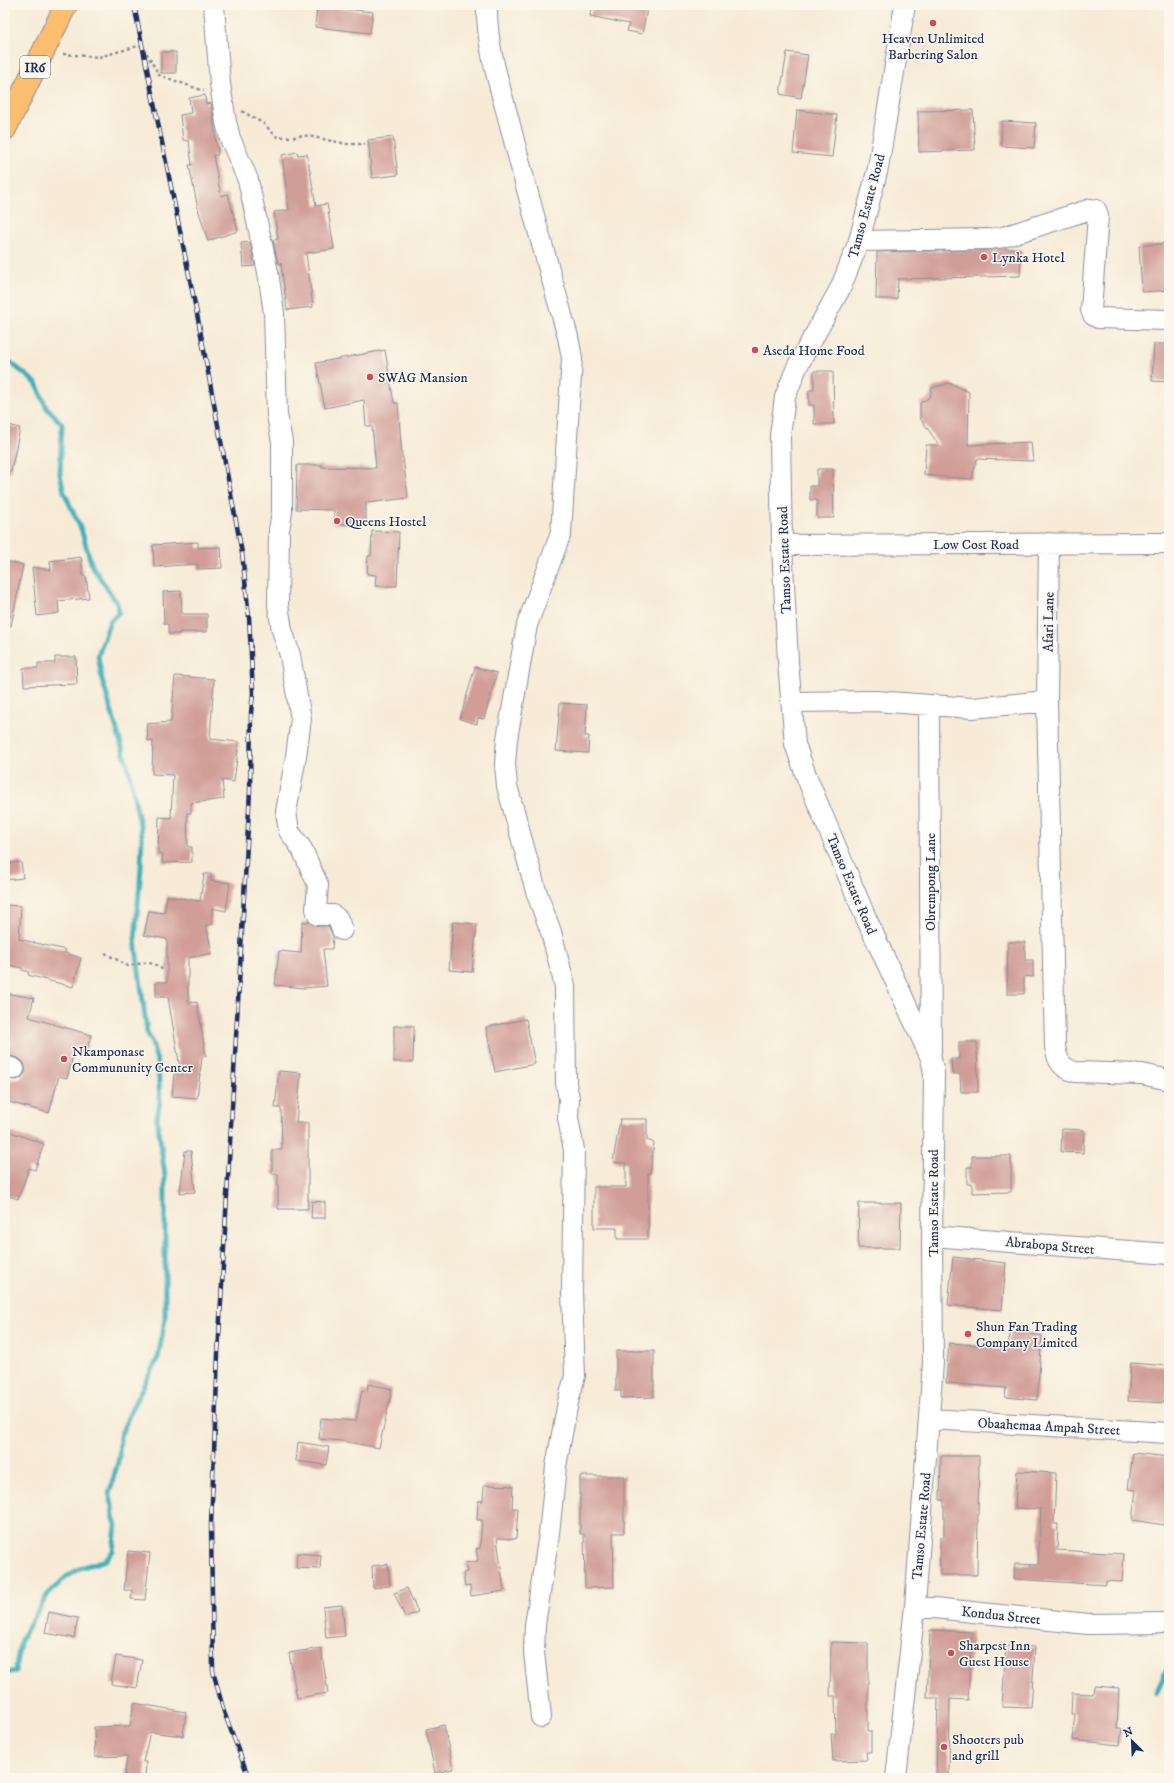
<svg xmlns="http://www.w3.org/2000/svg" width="1174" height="1783" font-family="'IM FELL DW Pica',serif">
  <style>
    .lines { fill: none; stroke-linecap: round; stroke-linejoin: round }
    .stream { stroke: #3daeb8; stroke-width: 5 }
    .building { fill: #d09e97 }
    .minor-casing { stroke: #898d9a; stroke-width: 22 }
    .primary-casing { stroke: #898d9a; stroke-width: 24 }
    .path { stroke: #898d9a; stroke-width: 2.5; stroke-dasharray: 3 3; stroke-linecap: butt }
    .minor { stroke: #fff; stroke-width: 20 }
    .primary { stroke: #fabe6e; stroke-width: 22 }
    .rail-casing { stroke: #1b2f5e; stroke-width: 4.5 }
    .rail { stroke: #fbf7ec; stroke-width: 3; stroke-dasharray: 9; stroke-linecap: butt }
    .poi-dot { fill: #d1495b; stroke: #fbf7ec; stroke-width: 1.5 }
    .labels { text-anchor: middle; stroke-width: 3; stroke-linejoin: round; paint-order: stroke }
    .shield { fill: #fbf7ec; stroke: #5e6b89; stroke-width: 1 }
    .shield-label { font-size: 13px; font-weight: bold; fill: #1b2f5e }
    .poi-label { font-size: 14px; fill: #1b2f5e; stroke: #fbf7ec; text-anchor: start }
    .street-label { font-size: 14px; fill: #1b2f5e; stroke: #fbf7ec }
  </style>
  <rect width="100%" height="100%" fill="#fbf7ec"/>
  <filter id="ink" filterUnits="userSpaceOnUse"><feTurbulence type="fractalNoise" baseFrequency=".025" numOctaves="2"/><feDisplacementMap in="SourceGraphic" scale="8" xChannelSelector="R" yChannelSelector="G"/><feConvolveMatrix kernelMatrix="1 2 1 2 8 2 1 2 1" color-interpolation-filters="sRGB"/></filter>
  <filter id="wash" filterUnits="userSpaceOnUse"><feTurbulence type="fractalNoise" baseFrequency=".012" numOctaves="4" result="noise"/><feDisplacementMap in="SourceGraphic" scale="16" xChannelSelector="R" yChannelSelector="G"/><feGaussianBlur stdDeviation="0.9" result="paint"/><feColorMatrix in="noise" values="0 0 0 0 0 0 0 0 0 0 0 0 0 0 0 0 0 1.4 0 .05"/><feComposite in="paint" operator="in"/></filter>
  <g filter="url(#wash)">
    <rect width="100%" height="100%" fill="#f7ebd7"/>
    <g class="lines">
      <!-- stream -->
      <path class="stream" d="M5,358L36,383L46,407L62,424L60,474L64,492L81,529L92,566L117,603L119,612L110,621L98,656L102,679L129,771L142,835L141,868L135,940L147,1032L152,1043L158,1065L160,1102L157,1118L165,1175V1319L158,1358L134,1404L120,1436L119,1458L109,1494L111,1499L113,1516L116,1525L113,1551L106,1560L80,1568L66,1577L48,1594L21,1639L15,1671L5,1673
        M1156,1693L1169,1665"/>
    </g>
    <g id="blocks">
      <!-- building -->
      <path class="building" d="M593,5H648L642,34L627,31L629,24L590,16Z
        M317,6L373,12L370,33L315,27Z
        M161,52H176V73H161Z
        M787,52L808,55L801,98L780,94Z
        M205,95L206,104L211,103L218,155H213L221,196L228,194L238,231L208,241L198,209L189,165H192L189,141L183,140L180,115L191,113L189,98Z
        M797,110L837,115L832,157L793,153Z
        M973,110L975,150L919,152L918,111Z
        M1002,121L1036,123L1034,148L1001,146Z
        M393,137L398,175L372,178L368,140Z
        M297,152L298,155L307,154L316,206L327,204L334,249L306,253L313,307L287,310L281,263H278L273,240L278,239L274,212L289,210L282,155Z
        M250,242L255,266L243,267L241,243Z
        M1169,243V290L1142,292L1139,246Z
        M1004,249H1021L1020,276L898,279L897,299H876L877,252L990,250Z
        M1154,344H1169V382L1152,381Z
        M385,350L394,403H398L402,457H403L408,498L366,503V524H334V510L296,509L297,465H322V467L376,468L372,426H366L364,400L325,408L316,363Z
        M814,371H833L834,424H814V405H809V390H814Z
        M949,383L969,392L968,445L1031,442L1033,461L977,459L972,479L924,475L926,445H939L920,418V403L930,397L932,388Z
        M5,424L20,428L11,472H5Z
        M817,469H833L834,518H817V500H810V486H817Z
        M372,531L399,532L397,586H375L376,575L367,574L368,556H371Z
        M198,542V548L221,547L222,568L198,569V564L154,567L153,545Z
        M81,557L83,576H86L89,598L58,601L59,613L37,616L32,567L51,570L50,561Z
        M5,561L23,565L11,626L5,625Z
        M181,591L182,614H207V632H180V634H168V624H164L163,592Z
        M55,657H76L77,684L24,686L23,668H38V663H55Z
        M475,667L497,673L484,719L478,718L477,724L460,719Z
        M175,676L214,679L210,739L239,742L234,782L222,780L224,799L191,803V813H187L188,847H192V862L162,863L163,854L158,853L159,817L171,818L173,775L152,774L153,741H148L147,724L171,722Z
        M560,703L587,705L585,736H589L588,753L556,751Z
        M21,862L23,878L5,880V864Z
        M204,874H211V881L230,883L226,911L212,908V925H206L212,953L188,958V1003L197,1002L206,1056L202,1057L197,1098L172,1096L174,1073L181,1074L168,997H156V982H167V939L144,935L149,911L164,913L167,896L200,901Z
        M5,905L21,906L19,939L66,950L65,953L81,958L73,987L28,975L29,972L22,970V968L5,964Z
        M302,922H310L318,926H328L333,936L332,949H323L327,986L304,988L275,985L279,951L301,953Z
        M453,922L477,924L472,972L449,970Z
        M1008,942H1025V960H1033V977L1024,976V994H1007Z
        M5,993L34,998L29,1017L91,1035L86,1052L75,1049L67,1078L59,1076L49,1113L5,1101V1078L16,1080L21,1078L25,1073V1067L23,1062L18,1058L5,1055Z
        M526,1019L535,1064L495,1072L486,1027Z
        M394,1026H414L413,1062H394Z
        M959,1042H977L978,1092H961L960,1074H952L951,1059H959Z
        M279,1071L301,1073L296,1123H308V1209H278V1174H272V1150H282L281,1108H275Z
        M620,1119H647V1140L654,1143L650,1174H648V1239H617V1228H594V1187H626V1163L613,1162Z
        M1062,1129L1084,1130L1083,1153L1061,1152Z
        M5,1130L44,1144L35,1170L29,1168L18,1199L5,1195Z
        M185,1151H191L195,1192L180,1193Z
        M972,1156H1011V1192L972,1193V1184H967V1167H972Z
        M312,1201L325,1202V1218H311Z
        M859,1203H901L900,1248H858Z
        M953,1257L1006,1263L1002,1310L948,1305Z
        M1010,1333L1042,1335L1037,1400L1005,1397L1006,1388L946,1383L949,1343L1008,1347Z
        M616,1351H654V1397L621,1398V1391H616Z
        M1131,1363L1169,1366L1166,1403L1128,1401Z
        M368,1384L392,1389L379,1448L342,1441L319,1439L321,1418L356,1421L362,1390L367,1391Z
        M298,1442L329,1447L326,1465L296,1461Z
        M1133,1453L1169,1457V1502L1165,1525L1132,1520L1136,1490L1128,1489Z
        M941,1456H979L977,1575H940V1537H944V1500H940Z
        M1017,1471L1056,1473L1054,1524H1058L1057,1550L1124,1554L1122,1582L1106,1581V1585L1014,1579L1015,1564L1038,1565L1041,1509L1015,1508Z
        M580,1476H624V1533H613L614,1587L585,1588L584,1534H580Z
        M484,1485L513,1486L512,1508H518L516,1539L497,1538L504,1591L471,1596L470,1586L465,1587L463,1573L467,1572L465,1563L478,1561L476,1549L480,1548L482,1520H477L478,1501H483Z
        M128,1551L150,1553L145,1600L131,1599L132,1590H124Z
        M297,1553L321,1555L320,1569L296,1568Z
        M388,1564L390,1586L373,1588L372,1566Z
        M407,1588L418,1612L405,1617L394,1593Z
        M342,1605L345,1636L326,1638L323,1607Z
        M49,1612L78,1618L74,1638L45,1633Z
        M930,1630L972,1632L968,1700L950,1699L949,1778H936L938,1698H927Z
        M831,1642L868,1643V1731H871V1752H866L867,1760L833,1761L831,1734H836L835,1696H830Z
        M1006,1646L1035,1647L1031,1708L1002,1707Z
        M321,1648L328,1693L297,1698L289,1653Z
        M116,1656L142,1660L137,1688L111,1684Z
        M1094,1686L1119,1688L1117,1729H1122L1120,1745L1072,1740L1075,1714H1071L1072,1693L1093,1694Z
        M134,1703L186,1712L183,1736L150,1732L143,1762H146L145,1778L125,1776L127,1756L95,1757L94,1727L130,1726Z
        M444,1725L453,1769L435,1773L426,1729Z"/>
    </g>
  </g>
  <g filter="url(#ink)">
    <use href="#blocks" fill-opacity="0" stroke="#898d9a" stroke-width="1"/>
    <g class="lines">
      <defs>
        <path id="minor" d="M214,5L220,84L226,122L230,138L248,180L268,272L274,313L277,415L282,442V512L279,530L278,605L282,630L290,655L301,719L296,756L286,812L289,831L302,849L318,885L316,909L318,915H333L338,919L342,930
          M487,5C486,44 499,84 509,121C527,193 548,265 568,337L572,358L561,533L527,625L507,739L505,764L507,786L536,891L551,932L565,986L566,1084L569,1098L568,1118L574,1150L572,1292L575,1376L568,1402L556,1466L549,1534L535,1625L534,1652L541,1717
          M859,241L990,239L1003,237L1091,209L1096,210L1098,215L1091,310L1093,315L1098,318L1169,320
          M1049,543L1047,701L1055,1046C1057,1060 1061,1068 1075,1072L1142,1074L1169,1080
          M782,545L1169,543
          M791,702L875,701L972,708L1047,701
          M929,706L931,1052
          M5,1066L14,1069
          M932,1236L1169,1254
          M930,1419L1169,1433
          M915,1606L1088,1624L1169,1623
          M896,1778L915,1606L933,1363L932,1236L934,1074L931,1058L866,918L807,778L795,744L788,662L782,545L780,436L785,397L797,367L841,287L859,241L878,168L905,5"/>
        <path id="primary" d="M5,129L66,5"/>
      </defs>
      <!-- minor casing -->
      <use href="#minor" class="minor-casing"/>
      <!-- primary casing -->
      <use href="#primary" class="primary-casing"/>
      <!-- path -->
      <path class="path" d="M63,54L99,57L142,45L159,75L204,91
        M242,111L264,124L277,137H295L303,135L347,144H365
        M105,953L128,966C144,963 151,959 164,971"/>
      <!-- minor -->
      <use href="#minor" class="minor"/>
      <!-- primary -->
      <use href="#primary" class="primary"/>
      <defs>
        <path id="rail" d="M134,5L199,324L242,553L249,617L253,693L251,713L250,791L218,1354L211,1525L213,1671L224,1712L249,1778"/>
      </defs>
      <!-- rail casing -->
      <use href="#rail" class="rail-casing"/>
      <!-- rail -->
      <use href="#rail" class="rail"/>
    </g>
  </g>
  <!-- markers -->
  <g class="poi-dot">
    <circle cx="933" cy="23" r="4"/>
    <circle cx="984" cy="257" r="4"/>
    <circle cx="755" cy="350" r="4"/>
    <circle cx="370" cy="377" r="4"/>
    <circle cx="337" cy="521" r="4"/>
    <circle cx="64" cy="1059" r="4"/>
    <circle cx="968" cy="1334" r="4"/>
    <circle cx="951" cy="1653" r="4"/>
    <circle cx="944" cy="1747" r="4"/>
  </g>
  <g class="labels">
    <!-- shield labels -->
    <rect class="shield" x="20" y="56" width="30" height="22" rx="3"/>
    <g class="shield-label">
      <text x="35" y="72">IR6</text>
    </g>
    <!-- poi labels -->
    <g class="poi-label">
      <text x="933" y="43" text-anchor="middle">Heaven Unlimited<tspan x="933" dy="16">Barbering Salon</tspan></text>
      <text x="992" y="262">Lynka Hotel</text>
      <text x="763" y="355">Aseda Home Food</text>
      <text x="378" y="382">SWAG Mansion</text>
      <text x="345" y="526">Queens Hostel</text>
      <text x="72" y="1056">Nkamponase<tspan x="72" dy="16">Commununity Center</tspan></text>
      <text x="976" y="1331">Shun Fan Trading<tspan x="976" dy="16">Company Limited</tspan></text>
      <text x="959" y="1650">Sharpest Inn<tspan x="959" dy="16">Guest House</tspan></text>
      <text x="952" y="1744">Shooters pub<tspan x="952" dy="16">and grill</tspan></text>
    </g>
    <!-- street labels -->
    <g class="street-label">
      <text transform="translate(866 206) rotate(-75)" y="5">Tamso Estate Road</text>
      <text x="976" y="549">Low Cost Road</text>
      <text transform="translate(784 560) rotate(-92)" y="5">Tamso Estate Road</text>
      <text transform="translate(1048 622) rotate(-89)" y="5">Afari Lane</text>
      <text transform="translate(930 882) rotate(-90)" y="5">Obrempong Lane</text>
      <text transform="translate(852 884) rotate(67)" y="5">Tamso Estate Road</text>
      <text transform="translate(933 1203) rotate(-90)" y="5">Tamso Estate Road</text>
      <text transform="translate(1050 1245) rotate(5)" y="5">Abrabopa Street</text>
      <text transform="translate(1049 1426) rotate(3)" y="5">Obaahemaa Ampah Street</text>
      <text transform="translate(921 1526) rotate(-85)" y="5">Tamso Estate Road</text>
      <text transform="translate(1001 1615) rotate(6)" y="5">Kondua Street</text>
    </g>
  </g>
  <!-- margin -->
  <rect width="1174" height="1783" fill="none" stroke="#fbf7ec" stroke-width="20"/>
  <!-- north arrow -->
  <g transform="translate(1132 1741) rotate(336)" stroke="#fbf7ec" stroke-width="3" paint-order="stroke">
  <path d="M0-3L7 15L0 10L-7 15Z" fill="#1b2f5e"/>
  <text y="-6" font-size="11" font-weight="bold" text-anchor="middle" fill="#1b2f5e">N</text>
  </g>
</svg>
